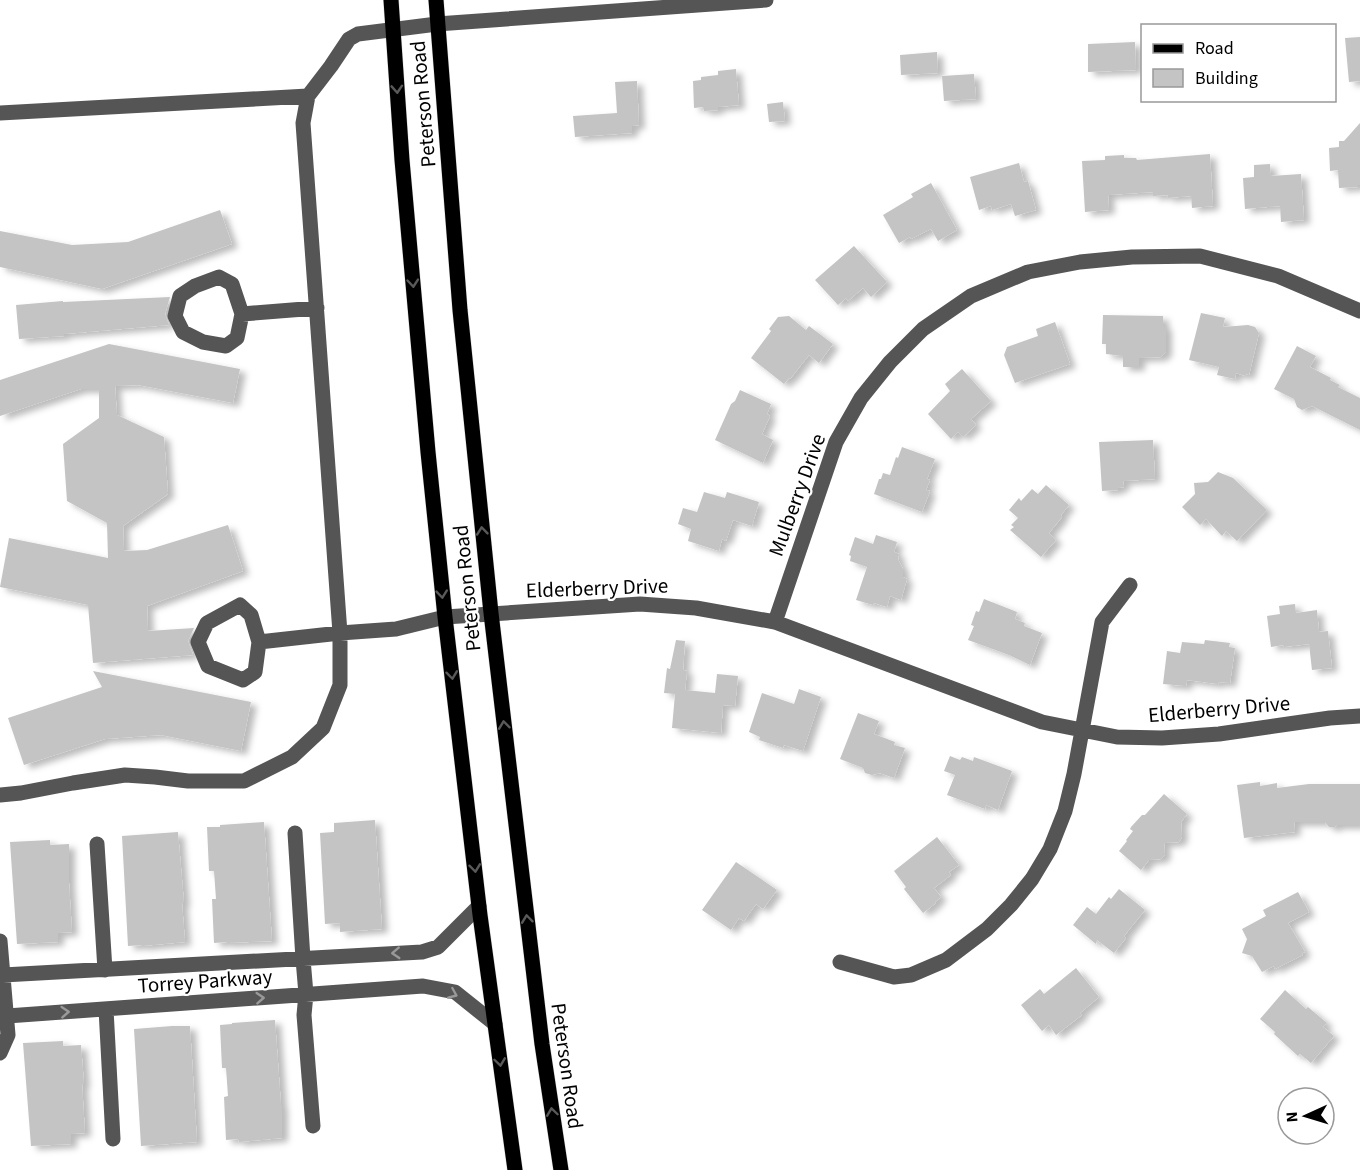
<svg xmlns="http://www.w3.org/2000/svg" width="1360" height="1170" font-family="'Source Sans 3',sans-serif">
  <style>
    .building { fill: #c4c4c4; filter: url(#shadow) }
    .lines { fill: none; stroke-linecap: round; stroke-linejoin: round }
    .major-casing { stroke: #dbdbdb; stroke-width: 16 }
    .minor { stroke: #555; stroke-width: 15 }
    .major { stroke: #000; stroke-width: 15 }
    .oneway { stroke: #595959 }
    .oneway2 { stroke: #999 }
    .labels { text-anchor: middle; stroke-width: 4.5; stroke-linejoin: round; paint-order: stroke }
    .street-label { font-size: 21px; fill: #000; stroke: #fff }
  </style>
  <defs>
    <filter id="shadow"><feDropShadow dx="6" dy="4" stdDeviation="3" flood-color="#0004"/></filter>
  </defs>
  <rect width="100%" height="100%" fill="#fff"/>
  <!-- building -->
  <path class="building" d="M1360,37V81L1349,82L1345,38Z
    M1135,42L1136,70L1088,72V44Z
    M937,52L938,73L901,75L900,55Z
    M736,69L739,105L718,107V110L704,111L703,107L694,108L693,81L701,80V77L718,75V71Z
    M974,74L976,99L944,101L942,76Z
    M637,81L639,125L632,126V133L575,137L573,116L617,113L615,82Z
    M783,102L785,121L769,122L767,104Z
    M1360,123V185H1358V187L1339,188L1338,170L1330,171L1329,148L1339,147V141H1344Z
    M1210,154L1213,206L1192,208L1191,196L1167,198L1168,195L1153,196V192L1108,195L1109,210L1085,212L1082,161L1105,160V156L1124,155V158H1136L1137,160Z
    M1019,163L1024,182L1028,181L1036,210L1015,216L1011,204L992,210L991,206L979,210L970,177Z
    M1270,164L1271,176L1301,174L1304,220L1281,222L1280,206L1245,209L1243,178L1254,177V165Z
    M931,183L957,230L938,241L931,229L911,239L910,237L899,243L883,215L913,197L911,194Z
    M220,210L232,244L102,289L0,267V231L72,245L128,242Z
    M854,246L887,282L871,297L863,288L848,301L846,298L838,305L815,280Z
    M170,297L165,314L169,325L64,334V336L19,339L16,305L63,301V302Z
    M1201,313L1225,318L1223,327L1248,325L1255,327L1259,333L1249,375L1246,374V376L1236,373L1235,379L1217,375L1219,367L1189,360Z
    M1103,315L1163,316V326H1166V352L1161,357L1139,358V367H1123V356L1106,354V344H1102Z
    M789,316L806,330L809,326L833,344L819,363L809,355L790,379L789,378L784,384L751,358L771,331L769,329L778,317Z
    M1055,322L1070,364L1015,383L1004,355L1007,347L1038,336L1036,329Z
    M109,344L240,369L233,403L138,385L115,386L117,415L164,437L168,494L123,526L124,551L147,550L228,525L243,571L147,606L148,631L194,628L188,641L193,655L93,663L88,605L0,587L9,538L108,558L107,523L67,501L63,444L99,418V389H81L0,416V380Z
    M1297,346L1316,356L1310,367L1331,378L1330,380L1340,385L1338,387L1360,398V430L1312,406L1302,410L1297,407L1294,399L1274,389Z
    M962,369L991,401L971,419L976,425L963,437L958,432L951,439L928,414L950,391L945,384Z
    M740,390L771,404L767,414L770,416L762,434L773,440L763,463L715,440L731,404L735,401Z
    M1153,440L1155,479L1123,481L1124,487L1118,488V490L1102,491L1099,442Z
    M902,447L935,459L927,479L930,480L926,490L930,491L922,512L874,494L879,479H881L883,473L890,475L896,457L898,458Z
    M1218,472L1233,478L1267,510L1237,541L1226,531L1222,536L1206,519L1200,525L1182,507L1195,494L1194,483L1208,482Z
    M1046,485L1069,505L1061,515L1062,517L1049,533L1056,540L1041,557L1010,530L1014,527L1011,525L1018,518L1009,510L1019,498L1021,501L1032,489L1038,494Z
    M704,492L725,498L727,492L759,502L752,526L733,520L726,541L722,539L719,551L688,541L691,529L678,524L683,508L697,512Z
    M876,535L897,542L894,552L899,554L898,559L903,569V577L907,579L901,600L890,596L887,607L874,603L873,605L856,600L867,567L850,561L851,556L849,555L855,537L873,544Z
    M984,599L1017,612L1015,619L1025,623L1024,626L1042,633L1030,665L1009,655L968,640L974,626L971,625L976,611L979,612Z
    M1295,604L1296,613L1317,610L1319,632L1328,631L1332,668L1312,670L1309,644L1284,647L1283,645L1271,647L1267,616L1280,614L1279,606Z
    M676,640L685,641L683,670L687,671L685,690L715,693L717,674L738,676L735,706L723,705L721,733L672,728L675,694L664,693L667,668L670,669Z
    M1205,640L1230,643L1229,647L1235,648L1230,683L1219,682L1218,684L1187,680L1186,686L1163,684L1167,651L1180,653L1182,642L1204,644Z
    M93,671L251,702L241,751L161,735L105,739L24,765L8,718L102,687Z
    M799,689L821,697L803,751L784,745L783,748L759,740L760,737L749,732L762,693L794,704Z
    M858,713L879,721L874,734L895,742L894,745L905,748L894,778L880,773L872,775L865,773L863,768L840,759Z
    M950,756L960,760L962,757L973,761L974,757L1012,771L998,810L986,805L985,809L947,795L955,775L944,771Z
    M1260,782V786L1277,783V788L1309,784H1360V825H1337L1335,827H1329L1325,822H1294L1295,832L1244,838L1237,785Z
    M1164,794L1187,814L1181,822L1182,837L1179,842L1164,843L1165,855L1161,859L1149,860L1141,870L1119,851L1127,841L1126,840L1133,831L1130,829L1131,827L1142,815H1145Z
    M375,820L382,929L340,932V923L325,924L320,833L334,832V823Z
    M264,822L272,941L227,943V942L214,943L212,899H216L214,871H209L207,827H220V825Z
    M178,832L184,903H182L185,942L142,946V945L128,946L122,836Z
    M937,837L959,865L949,872L951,875L934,888L941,897L935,902L936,903L923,913L904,889L906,887L894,871Z
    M50,840V845L69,844V883L72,932L58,933V942L17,944L10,842Z
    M736,862L777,890L763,909L756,904L744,921L739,918L731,930L702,910Z
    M1119,889L1145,910L1124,936L1126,938L1114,953L1097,940L1096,944L1073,925L1087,907L1096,914L1109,897L1111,899Z
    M1298,892L1309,912L1288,923L1305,952L1302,953L1303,955L1275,969L1274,966L1262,972L1252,956L1242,953L1247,939L1242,929L1266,916L1263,910Z
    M1076,968L1099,997L1080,1013L1082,1015L1056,1035L1049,1025L1042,1031L1021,1005L1040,989L1044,994Z
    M1285,990L1306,1009L1308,1007L1327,1023L1323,1027L1334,1036L1311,1063L1300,1054L1298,1056L1287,1046L1274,1034L1275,1032L1260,1019Z
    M275,1020L281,1105H282V1138L239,1142L238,1139L226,1140L224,1097L228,1096L226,1068H222L220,1025L232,1024V1023Z
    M172,1026H190L197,1142L141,1146L134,1029Z
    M63,1041V1046L81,1045L84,1084H82L85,1133L71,1134V1144L31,1146L23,1043Z"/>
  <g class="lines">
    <defs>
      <path id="major" d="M391,0L402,160L428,452L445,617L480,915L515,1170
        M436,0L460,310L491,613L542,1044L561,1170"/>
    </defs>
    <!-- major casing -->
    <use href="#major" class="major-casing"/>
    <!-- minor -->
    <path class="minor" d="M0,113L308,96
      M219,277L232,284L242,314L237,338L226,346L203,342L183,332L175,316L180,296L195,286Z
      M242,314L317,308
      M240,605L251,615L259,642L255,672L243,680L208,666L198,642L207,623Z
      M775,622L836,442L861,398L890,362L923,329L971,296L1028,272L1080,262L1132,257L1200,256L1278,276L1360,311
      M259,642L340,633L396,629L445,617L640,604L696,608L775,622L1042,722L1117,737L1162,738L1219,734L1330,718L1360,716
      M0,795L21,793L73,783L125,775L155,777L188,781H244L292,757L323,728L340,685V633L303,123L308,96L331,66L349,39L358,34L437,24L766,0
      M295,833L303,959L306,994L304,1015L313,1126
      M97,844L105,970
      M0,941L8,1035L0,1053
      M840,962L894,977L911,975L946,960L987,929L1011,905L1032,879L1050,849L1065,811L1074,774L1102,622L1130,585
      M3,975L422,952L438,947L479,906
      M106,1009L113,1139
      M7,1016L423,986L455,992L495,1024"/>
    <!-- major -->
    <use href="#major" class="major"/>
  </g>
  <!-- one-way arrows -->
  <defs><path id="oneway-chevron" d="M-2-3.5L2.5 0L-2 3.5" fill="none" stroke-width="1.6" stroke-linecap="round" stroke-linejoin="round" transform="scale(1.5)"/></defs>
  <g class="oneway">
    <use href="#oneway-chevron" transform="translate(397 89) rotate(86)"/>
    <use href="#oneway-chevron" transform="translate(413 283) rotate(85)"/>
    <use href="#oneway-chevron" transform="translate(482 531) rotate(-96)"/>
    <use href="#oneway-chevron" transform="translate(442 594) rotate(84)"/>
    <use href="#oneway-chevron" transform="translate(452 675) rotate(83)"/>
    <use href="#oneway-chevron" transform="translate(504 725) rotate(-97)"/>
    <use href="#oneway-chevron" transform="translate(475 868) rotate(83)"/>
    <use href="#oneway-chevron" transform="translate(527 919) rotate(-97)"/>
    <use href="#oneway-chevron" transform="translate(500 1062) rotate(82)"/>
    <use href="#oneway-chevron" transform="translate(552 1112) rotate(-98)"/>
  </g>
  <g class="oneway2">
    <use href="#oneway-chevron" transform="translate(396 953) rotate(177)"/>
    <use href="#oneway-chevron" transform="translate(453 994) rotate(23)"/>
    <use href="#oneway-chevron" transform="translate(260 998) rotate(-4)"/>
    <use href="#oneway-chevron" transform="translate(65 1012) rotate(-4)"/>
  </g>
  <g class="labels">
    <!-- street labels -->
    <g class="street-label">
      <text transform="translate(423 104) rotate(-95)" y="7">Peterson Road</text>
      <text transform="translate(797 495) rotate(-70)" y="7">Mulberry Drive</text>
      <text transform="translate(467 588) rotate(-96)" y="7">Peterson Road</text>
      <text transform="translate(597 588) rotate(-2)" y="7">Elderberry Drive</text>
      <text transform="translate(1219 709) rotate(-5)" y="7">Elderberry Drive</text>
      <text transform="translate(205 981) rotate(-4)" y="7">Torrey Parkway</text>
      <text transform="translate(567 1066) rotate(82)" y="7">Peterson Road</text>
    </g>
  </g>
  <!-- legend -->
  <rect x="1141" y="24" width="195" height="78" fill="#ffffff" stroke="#999999" stroke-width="1.5"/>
  <rect x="1153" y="44" width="30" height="9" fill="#000000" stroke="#999999" stroke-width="1.5"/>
  <text x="1195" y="54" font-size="18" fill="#000000">Road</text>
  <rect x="1153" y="69" width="30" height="18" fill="#c4c4c4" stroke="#999999" stroke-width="1.5"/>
  <text x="1195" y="84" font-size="18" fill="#000000">Building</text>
  <!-- north arrow -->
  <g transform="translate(1306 1116) rotate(266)"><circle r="28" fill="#ffffff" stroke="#999999" stroke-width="1.5"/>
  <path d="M0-4.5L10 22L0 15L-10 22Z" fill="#000000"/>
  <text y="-9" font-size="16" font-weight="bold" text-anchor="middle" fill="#000000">N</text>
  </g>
</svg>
